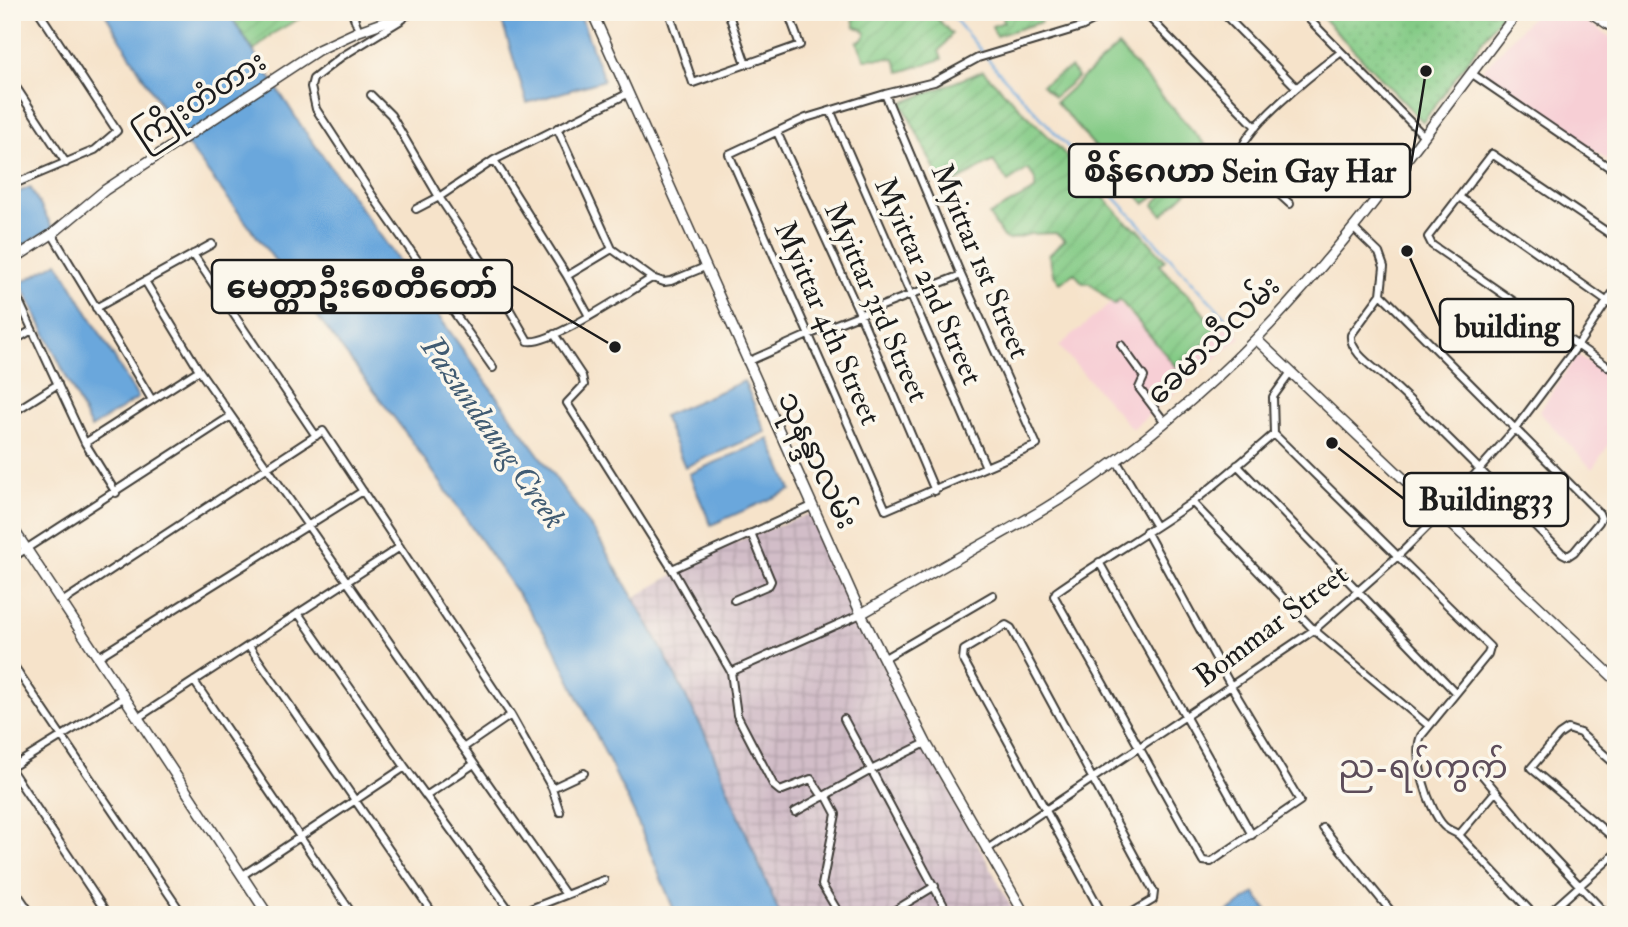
<svg xmlns="http://www.w3.org/2000/svg" width="1628" height="927" font-family="'IM FELL Double Pica','Noto Sans Myanmar',serif">
  <style>
    .built { fill: #f7cfd5 }
    .industrial { fill: url(#industrial-grid) }
    .park { fill: url(#park-dots); stroke: #507451; stroke-width: 2 }
    .garden { fill: url(#garden-furrows); stroke: #507451; stroke-width: 2 }
    .pitch { fill: #84cb86; stroke: #507451; stroke-width: 2 }
    .water { fill: #6ba7dc; stroke: #44627c; stroke-width: 2 }
    .lines { fill: none; stroke-linecap: round; stroke-linejoin: round }
    .stream { stroke: #6ba7dc; stroke-width: 2.5 }
    .street-casing { stroke: #3d3a36; stroke-width: 10 }
    .secondary-casing { stroke: #3d3a36; stroke-width: 12 }
    .primary-casing { stroke: #3d3a36; stroke-width: 13 }
    .street { stroke: #fff; stroke-width: 6 }
    .secondary { stroke: #fff; stroke-width: 9 }
    .primary { stroke: #fff; stroke-width: 10 }
    .labels { text-anchor: middle; stroke-width: 7; stroke-linejoin: round; paint-order: stroke }
    .street-label { font-size: 30px; fill: #1c1c1c; stroke: #fbf7ec }
    .water-label { font-size: 32px; font-style: italic; fill: #405b72; stroke: #fbf7ec }
    .quarter-label { font-size: 33px; fill: #5d4d5a; stroke: #fbf7ec }
    .leader { fill: none; stroke: #1c1c1c; stroke-width: 2.5 }
    .callout-dot { fill: #1c1c1c; stroke: #fbf7ec; stroke-width: 2.5 }
    .callout { fill: #fbf7ec; stroke: #1c1c1c; stroke-width: 2.5 }
    .callout-label { font-size: 32px; text-anchor: middle; font-weight: bold; fill: #1c1c1c }
  </style>
  <defs>
    <pattern id="industrial-grid" width="8" height="8" patternUnits="userSpaceOnUse" patternTransform="scale(1.75)"><rect width="8" height="8" fill="#d2bdc8"/><path d="M0 4h8M4 0v8" fill="none" stroke="#b4a2ab"/></pattern>
    <pattern id="park-dots" width="8" height="8" patternUnits="userSpaceOnUse" patternTransform="scale(1.75)"><rect width="8" height="8" fill="#84cb86"/><path d="M2 2h.1M6 6h.1" fill="none" stroke="#71ae73" stroke-width="1.8" stroke-linecap="round"/></pattern>
    <pattern id="garden-furrows" width="10" height="10" patternUnits="userSpaceOnUse" patternTransform="scale(1.75)"><rect width="10" height="10" fill="#84cb86"/><path d="M-1 1l2-2M0 10L10 0M9 11l2-2" fill="none" stroke="#71ae73"/></pattern>
  </defs>
  <rect width="100%" height="100%" fill="#fbf7ec"/>
  <filter id="ink" filterUnits="userSpaceOnUse"><feTurbulence type="fractalNoise" baseFrequency=".0143" numOctaves="2"/><feDisplacementMap in="SourceGraphic" scale="14" xChannelSelector="R" yChannelSelector="G"/><feConvolveMatrix kernelMatrix="1 2 1 2 8 2 1 2 1" color-interpolation-filters="sRGB"/></filter>
  <filter id="wash" filterUnits="userSpaceOnUse"><feTurbulence type="fractalNoise" baseFrequency=".00686" numOctaves="4" result="noise"/><feDisplacementMap in="SourceGraphic" scale="28" xChannelSelector="R" yChannelSelector="G"/><feGaussianBlur stdDeviation="1.57" result="paint"/><feColorMatrix in="noise" values="0 0 0 0 0 0 0 0 0 0 0 0 0 0 0 0 0 1.4 0 .05"/><feComposite in="paint" operator="in"/></filter>
  <g filter="url(#wash)">
    <rect width="100%" height="100%" fill="#f6e3ca"/>
    <!-- built -->
    <path class="built" d="M1536,12H1573L1616,41V166L1480,73Z
      M1116,299L1176,367L1229,324L1241,337L1132,429L1059,346Z
      M1577,355L1616,380V434L1592,469L1539,412Z"/>
    <!-- industrial -->
    <path class="industrial" d="M814,512L862,622L1009,903L1017,915H780L706,736L633,598L722,547Z"/>
    <!-- park -->
    <path class="park" d="M1317,12H1503L1423,122Z"/>
    <!-- garden -->
    <path class="garden" d="M228,12H311L272,34L254,51Z
      M863,12H931L952,34L939,51L942,59L900,72L894,58L865,59L857,42L862,40L866,33L862,29L855,27L852,15Z
      M1004,12H1038L1041,22L996,36L992,26L1004,22L1002,14Z
      M1070,68L1078,77L1054,97L1042,85Z
      M983,71L1052,140L1127,223L1138,229L1165,260L1159,265L1193,300L1218,332L1176,367L1120,300L1114,305L1091,284L1083,283L1074,273L1060,283L1053,273L1049,255L1065,240L1056,233L1030,234L1008,240L1003,237L989,215L1035,190V179L1028,169L1008,182L993,161L944,188L902,103Z
      M1205,158L1212,166L1210,170L1162,215L1154,205L1156,201Z"/>
    <!-- pitch -->
    <path class="pitch" d="M1118,46L1208,148L1145,204L1056,102Z"/>
    <!-- water -->
    <path class="water" d="M104,12H228L302,127L596,534L652,630L706,736L780,915H676L634,813L553,645L411,440L173,126Z
      M508,12H579L604,80L527,103L500,15Z
      M30,187L53,228L14,250L12,246V195Z
      M58,262L138,398L91,428L21,283Z
      M744,381L766,432L685,467L663,416Z
      M769,439L791,490L711,525L689,474Z
      M1255,893L1270,915H1224Z"/>
    <g class="lines">
      <!-- stream -->
      <path class="stream" d="M949,12L998,71L1236,329"/>
    </g>
  </g>
  <g filter="url(#ink)">
    <g class="lines">
      <defs>
        <path id="street" d="M352,12L359,31
          M669,12L693,83L800,45L788,12
          M728,12L746,64
          M1144,12L1256,127
          M1222,12L1296,87
          M1302,12L1423,135
          M403,19L341,57L313,79L311,87L316,109L378,204L493,368
          M1471,73L1616,172
          M12,81L66,163
          M885,94L961,275L1037,445L886,510L729,154L806,118L885,94L934,82L978,58L1081,27L1091,22L1101,12
          M371,95L391,115L439,197L481,260L528,341C549,346 630,291 652,278
          M831,112L986,467
          M557,128L612,249L652,278L664,282L671,281L705,267
          M777,132L860,314L935,491
          M494,160L567,276L589,316
          M12,185L95,150L117,131L39,12
          M1459,197L1616,308
          M1290,204L1240,159C1233,135 1320,68 1340,53
          M416,209L439,197L494,160L627,94
          M1353,228L1379,253L1384,267L1381,294L1351,335C1349,352 1375,368 1387,379C1447,434 1504,495 1562,553L1568,556L1574,552L1599,522L1601,518L1599,513L1381,294
          M52,234L152,400
          M1616,238L1492,154L1428,237L1432,245L1616,372
          M193,254L316,436
          M567,276L612,249
          M145,281L199,370L566,895
          M12,286L85,443L116,493
          M96,308L212,244
          M554,334L582,376L584,385L567,403L672,569L731,672L737,715L774,786L780,791L811,779L823,797
          M12,342L32,330
          M1121,345L1144,377L1139,388L1164,421
          M747,362L808,335L961,275
          M12,413L58,384
          M1274,434L1490,647L1488,654L1421,736C1412,755 1429,811 1444,826C1448,830 1455,832 1459,835L1534,915
          M1274,434L1273,397L1291,372
          M85,443L199,370
          M1116,460L1155,525
          M1237,465L1455,692
          M1192,502L1314,630L1429,726
          M1146,531L1231,686L1300,801L1211,862L1203,861L1054,596L1056,592C1100,561 1147,534 1191,503C1220,482 1247,457 1274,434
          M12,558L231,416
          M1099,562L1252,835
          M672,569L812,506
          M734,600L769,585L771,581L751,533
          M62,602L323,431L511,715L463,748
          M298,613L405,767L513,915
          M249,646L434,915
          M98,657L363,491
          M883,659L993,595
          M12,663L183,915
          M731,672L861,614
          M194,681L353,915
          M511,715L552,788L560,812
          M139,717L400,547
          M844,719L949,915
          M1616,765L1580,733L1568,729L1559,735L1531,768L1616,840
          M12,767L125,697
          M1478,770L1534,837L1607,915
          M12,771L108,915
          M552,788L584,773
          M826,795L836,814L822,885L840,915
          M426,796L474,764
          M795,812L871,770L926,743
          M1323,828L1394,915
          M1459,835L1496,791
          M986,850L1314,630L1399,555L1440,514L1515,429L1578,345L1616,288
          M243,875L405,767
          M12,886L32,915
          M515,915L604,880
          M887,915L935,886
          M1103,915L963,659L964,650L1006,625L1011,628L1154,892L1153,900L1128,915
          M1547,915L1616,853"/>
        <path id="secondary" d="M592,12L861,614L926,743L1025,915
          M12,260L52,234L105,190L318,50L359,31L413,12
          M1256,339L1616,680
          M12,527L268,915
          M861,614C896,594 931,573 967,553C1011,528 1056,504 1098,474C1159,430 1223,375 1274,320C1363,225 1438,115 1518,12"/>
        <path id="primary" d="M1591,12L1616,29
          M1611,12L1616,15
          M1516,15L1520,12"/>
      </defs>
      <!-- street casing -->
      <use href="#street" class="street-casing"/>
      <!-- secondary casing -->
      <use href="#secondary" class="secondary-casing"/>
      <!-- primary casing -->
      <use href="#primary" class="primary-casing"/>
      <!-- street -->
      <use href="#street" class="street"/>
      <!-- secondary -->
      <use href="#secondary" class="secondary"/>
      <!-- primary -->
      <use href="#primary" class="primary"/>
    </g>
  </g>
  <g class="labels">
    <!-- street labels -->
    <g class="street-label">
      <text transform="translate(200 99) rotate(-33)" y="10">ကြိုးတံတား</text>
      <text transform="translate(981 261) rotate(67)" y="10">Myittar 1st Street</text>
      <text transform="translate(929 281) rotate(66)" y="10">Myittar 2nd Street</text>
      <text transform="translate(877 302) rotate(66)" y="10">Myittar 3rd Street</text>
      <text transform="translate(828 323) rotate(66)" y="10">Myittar 4th Street</text>
      <text transform="translate(1213 340) rotate(-44)" y="10">ခေမာသီလမ်း</text>
      <text transform="translate(818 460) rotate(65)" y="10">သုနန္ဒာလမ်း</text>
      <text transform="translate(1271 625) rotate(-37)" y="10">Bommar Street</text>
    </g>
    <!-- water labels -->
    <g class="water-label">
      <text transform="translate(494 432) rotate(55)" y="11">Pazundaung Creek</text>
    </g>
    <!-- quarter labels -->
    <g class="quarter-label">
      <text x="1423" y="778">ည-ရပ်ကွက်</text>
    </g>
  </g>
  <!-- callouts -->
  <path class="leader" d="M1426 71L1410 171M615 347L512 286M1407 251L1440 326M1332 443L1404 499"/>
  <g class="callout-dot">
    <circle cx="1426" cy="71" r="7"/>
    <circle cx="615" cy="347" r="7"/>
    <circle cx="1407" cy="251" r="7"/>
    <circle cx="1332" cy="443" r="7"/>
  </g>
  <g class="callout">
    <rect x="1069" y="144" width="341" height="53" rx="7"/>
    <rect x="212" y="260" width="300" height="53" rx="7"/>
    <rect x="1440" y="299" width="133" height="53" rx="7"/>
    <rect x="1404" y="473" width="164" height="53" rx="7"/>
  </g>
  <g class="callout-label">
    <text x="1240" y="182">စိန်ဂေဟာ Sein Gay Har</text>
    <text x="362" y="298">မေတ္တာဦးစေတီတော်</text>
    <text x="1507" y="337">building</text>
    <text x="1486" y="510">Building33</text>
  </g>
  <!-- margin -->
  <rect width="1628" height="927" fill="none" stroke="#fbf7ec" stroke-width="42"/>
</svg>
